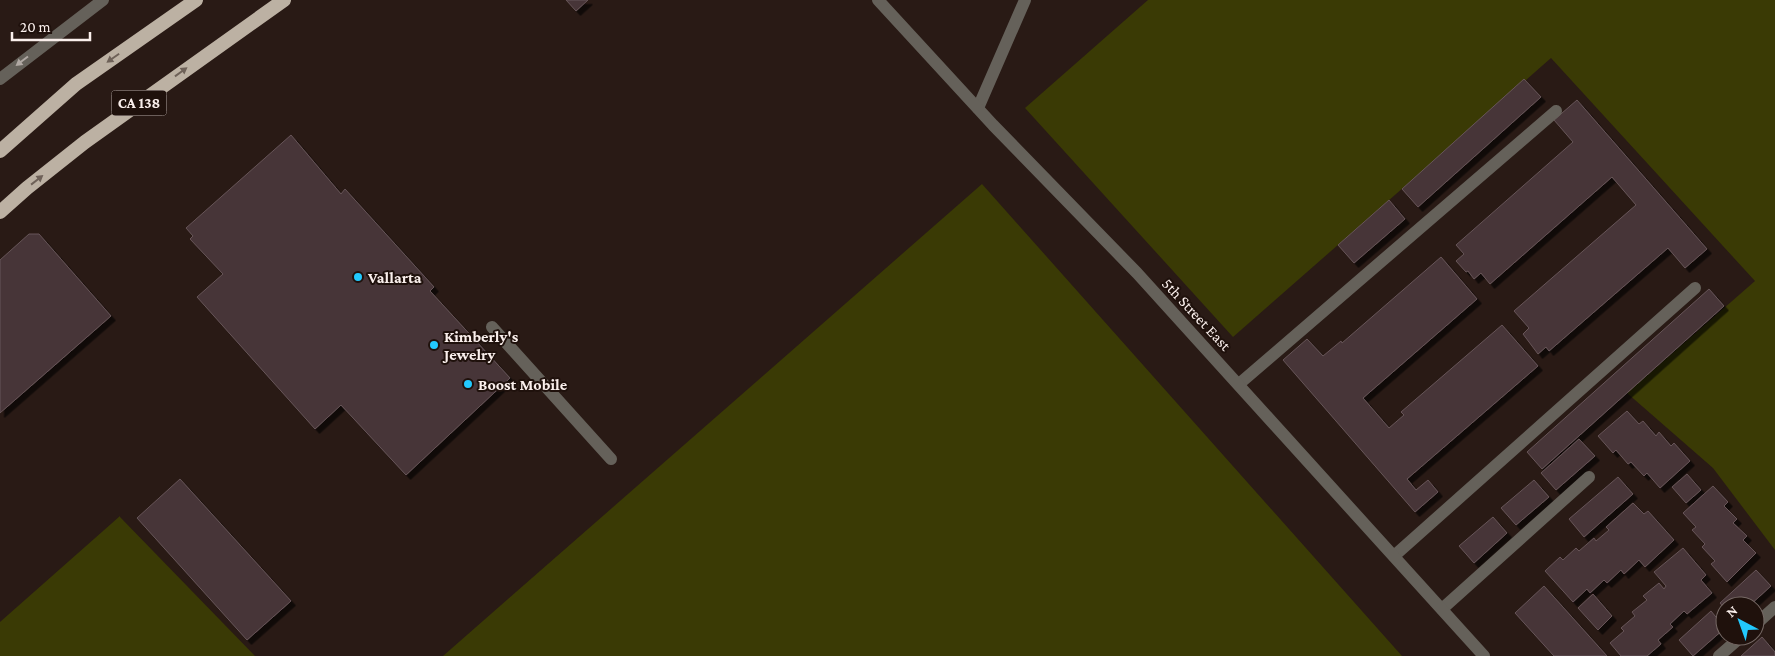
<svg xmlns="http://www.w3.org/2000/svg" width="1775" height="656" font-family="'Crimson Pro',serif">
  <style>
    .green { fill: #3a3a05 }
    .building { fill: #463538; stroke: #675558; filter: url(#shadow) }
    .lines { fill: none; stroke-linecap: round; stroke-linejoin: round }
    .service { stroke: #65615a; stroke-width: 12 }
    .minor { stroke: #65615a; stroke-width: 12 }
    .tertiary { stroke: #65615a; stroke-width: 12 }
    .trunk { stroke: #bcb1a3; stroke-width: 14 }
    .oneway { fill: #6e6158 }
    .oneway2 { fill: #b0a8a3 }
    .poi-dot { fill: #22c9fe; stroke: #1f110c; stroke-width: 2 }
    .labels { text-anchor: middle; stroke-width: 4; stroke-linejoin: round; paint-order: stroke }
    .shield { fill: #1f110c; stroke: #b8aca9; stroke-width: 1 }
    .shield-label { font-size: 15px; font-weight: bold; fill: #faefec }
    .poi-label { font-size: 16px; font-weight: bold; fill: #faefec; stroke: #1f110c; text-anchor: start }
    .street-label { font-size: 16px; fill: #faefec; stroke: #1f110c }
  </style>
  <defs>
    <filter id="shadow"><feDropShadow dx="4.5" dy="4.5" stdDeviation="0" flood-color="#0009"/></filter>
  </defs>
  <rect width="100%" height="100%" fill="#291a15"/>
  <!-- green -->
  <path class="green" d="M1148,0H1775V550L1713,468L1627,393L1755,281L1551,58L1233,337L1025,108Z
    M982,184L1402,656H443Z
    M120,516V517L255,656H0V622Z"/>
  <!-- building -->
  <path class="building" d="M566,0H588L576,11Z
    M1524,79L1541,97L1418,207L1402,189Z
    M1577,100L1707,249L1685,268L1668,248L1549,351L1546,347L1538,354L1523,334L1529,328L1514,311L1636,205L1612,177L1490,284L1481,273L1474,279L1468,271L1466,272L1456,261L1464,254L1456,245L1573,142L1554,120Z
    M291,135L341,194L345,189L434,287L430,291L510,378L406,475L341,405L315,429L197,297L223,274L190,239L193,236L186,228Z
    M1389,200L1405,219L1354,263L1338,245Z
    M29,234H39L111,316L0,413V260Z
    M1441,257L1477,299L1363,398L1389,428L1404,415L1401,412L1502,325L1538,366L1407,479L1416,490L1428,480L1438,492L1415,512L1283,360L1307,339L1323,356L1341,341L1342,343Z
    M1709,289L1724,306L1542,469L1527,452Z
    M1627,411L1639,424L1643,421L1656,436L1659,432L1671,446L1674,443L1690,461L1660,488L1647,473L1644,476L1631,462L1628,464L1616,450L1613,453L1598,436Z
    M1579,439L1595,456L1556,490L1541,473Z
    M1687,474L1701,490L1686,503L1672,487Z
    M1618,477L1633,494L1584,537L1569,519Z
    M180,479L291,601L247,640L137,518Z
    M1534,480L1549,497L1516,525L1501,508Z
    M1713,486L1728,502L1724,506L1737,519L1733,523L1747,536L1743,540L1756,553L1727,582L1711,564L1715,561L1702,547L1705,544L1692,530L1696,527L1683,513Z
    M1633,503L1644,514L1648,511L1674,540L1645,567L1639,560L1624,574L1621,570L1607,583L1604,580L1590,593L1587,589L1573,602L1545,571L1560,557L1563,560L1576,548L1579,551L1594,538L1596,541L1609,530L1606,527Z
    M1493,517L1507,533L1474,563L1459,546Z
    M1683,548L1706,575L1701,580L1712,593L1687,614L1684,611L1670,624L1673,627L1658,640L1661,644L1647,656H1621L1610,643L1624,631L1621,628L1635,616L1632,612L1647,600L1643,596L1659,583L1664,589L1666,586L1654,572Z
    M1756,570L1771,586L1749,606H1725V609L1720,603Z
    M1544,586L1607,656H1554L1515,613Z
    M1593,594L1612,616L1598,630L1578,608Z
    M1711,611L1725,628L1693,656L1679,640Z
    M1762,637L1775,652V656H1741Z"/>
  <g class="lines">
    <!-- service -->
    <path class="service" d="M978,108L1025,0
      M492,327L611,459
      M1239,384L1556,111
      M1394,556L1695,288
      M1442,609L1589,477
      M1755,625L1775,607
      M1719,656L1742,636"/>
    <!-- minor -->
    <path class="minor" d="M0,79L103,0"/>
    <!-- tertiary -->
    <path class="tertiary" d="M878,0L993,125L1137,273L1484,656"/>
    <!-- trunk -->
    <path class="trunk" d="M0,151L76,84L196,0
      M0,212L27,188L85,142L284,0"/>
  </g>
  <!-- one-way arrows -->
  <defs><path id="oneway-solid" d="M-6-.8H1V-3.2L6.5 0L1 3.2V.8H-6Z" transform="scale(1.25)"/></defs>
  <g class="oneway">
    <use href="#oneway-solid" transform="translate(113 58) rotate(145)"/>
    <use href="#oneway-solid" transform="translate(181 72) rotate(-36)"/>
    <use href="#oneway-solid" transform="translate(37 180) rotate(-38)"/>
  </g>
  <use class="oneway2" href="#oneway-solid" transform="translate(22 61) rotate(143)"/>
  <!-- markers -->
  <g class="poi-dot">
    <circle cx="358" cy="277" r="5"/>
    <circle cx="434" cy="345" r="5"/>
    <circle cx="468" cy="384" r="5"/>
  </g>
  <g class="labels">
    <!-- shield labels -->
    <rect class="shield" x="111.5" y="90.5" width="55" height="25" rx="4"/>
    <g class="shield-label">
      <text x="139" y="108">CA 138</text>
    </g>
    <!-- poi labels -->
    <g class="poi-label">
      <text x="368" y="283">Vallarta</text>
      <text x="444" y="342">Kimberly's<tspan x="444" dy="18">Jewelry</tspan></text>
      <text x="478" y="390">Boost Mobile</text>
    </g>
    <!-- street labels -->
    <g class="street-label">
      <text transform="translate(1197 314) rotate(47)" y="6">5th Street East</text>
    </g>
  </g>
  <!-- north arrow -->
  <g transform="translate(1740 621) rotate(319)"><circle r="24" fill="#1f110c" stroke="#776a66"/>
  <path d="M0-4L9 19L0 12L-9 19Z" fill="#22c9fe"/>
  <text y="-8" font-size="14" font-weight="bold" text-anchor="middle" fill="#faefec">N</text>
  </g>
  <!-- scale -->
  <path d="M12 32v8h78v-8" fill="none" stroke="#faefec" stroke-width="2.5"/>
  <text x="20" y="32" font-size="15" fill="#faefec" stroke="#1f110c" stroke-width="4" paint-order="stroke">20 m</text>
</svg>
